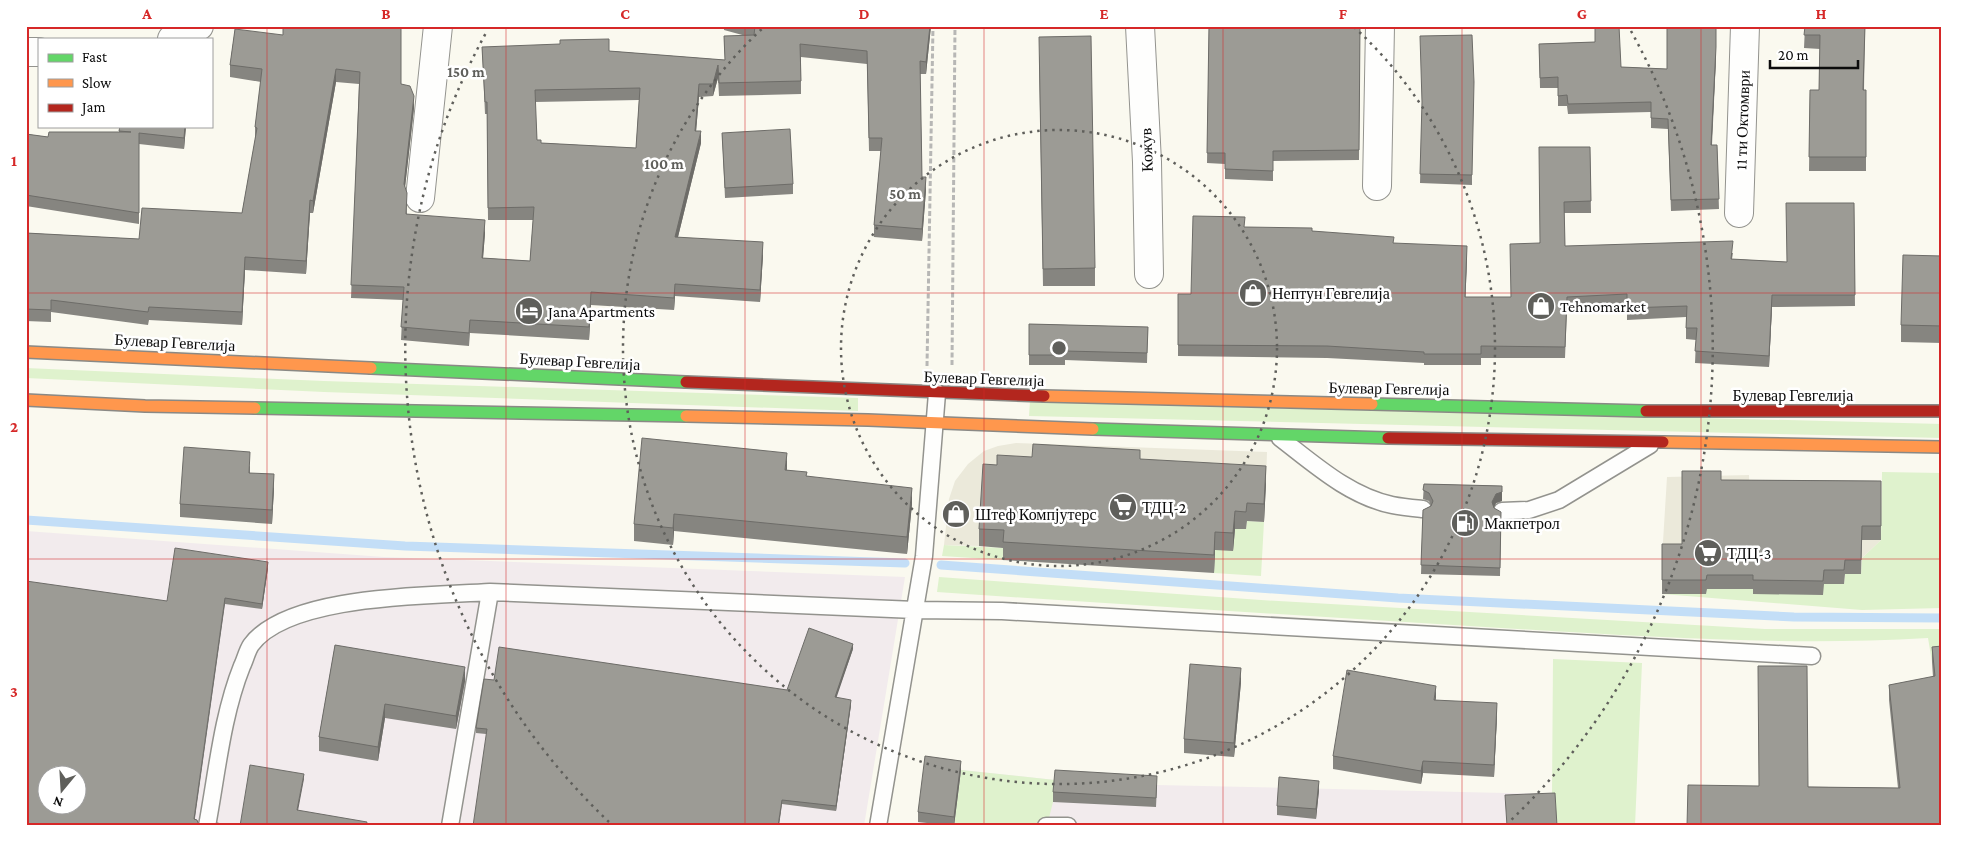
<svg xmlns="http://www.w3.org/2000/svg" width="1968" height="852" font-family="'Crimson Pro',serif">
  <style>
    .industrial { fill: #f2ebed; fill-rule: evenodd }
    .green { fill: #dff2cd }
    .plaza { fill: #ebe9da }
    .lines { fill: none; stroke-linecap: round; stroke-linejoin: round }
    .stream { stroke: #c3def7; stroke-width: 9 }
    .lane-casing { stroke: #93938e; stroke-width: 19 }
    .street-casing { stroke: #93938e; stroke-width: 30 }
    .fast-casing { stroke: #8a8985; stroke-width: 14 }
    .slow-casing { stroke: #8a8985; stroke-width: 14 }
    .jam-casing { stroke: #8a8985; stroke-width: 14 }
    .path { stroke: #b7b7b5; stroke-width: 3; stroke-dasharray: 5 2.5; stroke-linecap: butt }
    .lane { stroke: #fefefd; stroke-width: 16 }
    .street { stroke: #fefefd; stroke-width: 28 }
    .fast { stroke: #63d668; stroke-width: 11 }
    .slow { stroke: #ff974d; stroke-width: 11 }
    .jam { stroke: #b3261e; stroke-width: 11 }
    .wall { fill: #868580; fill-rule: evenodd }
    .shaded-wall { fill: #6d6c68 }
    .building { fill: #9c9b95; stroke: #6d6c68; fill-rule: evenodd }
    .grid { fill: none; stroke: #d62828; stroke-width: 1; stroke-opacity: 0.55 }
    .ring { fill: none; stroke: #5f5f5b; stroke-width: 2.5; stroke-dasharray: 2.5 5 }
    .labels { text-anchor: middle; stroke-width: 5; stroke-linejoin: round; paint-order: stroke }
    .street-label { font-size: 16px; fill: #0c0c0c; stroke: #fff }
    .poi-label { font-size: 16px; fill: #0c0c0c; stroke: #fff; text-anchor: start }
    .centre { fill: #5f5f5b; stroke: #fff; stroke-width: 2.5 }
    .ring-label { font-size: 15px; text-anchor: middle; font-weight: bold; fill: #5f5f5b; stroke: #fff; stroke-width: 5; stroke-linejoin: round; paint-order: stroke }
    .neatline { fill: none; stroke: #d62828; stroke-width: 2 }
    .grid-label { font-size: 16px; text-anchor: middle; font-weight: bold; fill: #d62828 }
  </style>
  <rect width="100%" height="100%" fill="#faf9ef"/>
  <!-- industrial -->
  <path class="industrial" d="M26,531L384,557L905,577L864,826H26ZM48,774H78V804H48Z
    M925,766L1055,780L1157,785L1552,794L1557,826H918Z"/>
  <!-- green -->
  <path class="green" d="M26,368L324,381L858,398V411L324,392L26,378Z
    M1030,401L1942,424V438L1029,416Z
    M1882,472L1942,473V608L1862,610L1662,594H1706L1708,553L1753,589V594L1824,584H1844L1845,574H1861L1862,558L1881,540Z
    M1247,521L1264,522L1261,576L1214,573L1215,550H1233L1235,529H1246Z
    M944,545L1004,548L1003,560L942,556Z
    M939,577L1261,600L1765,629H1942V661L1932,662L1928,638C1775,647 1622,635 1469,626C1292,615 1114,604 937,592Z
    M1553,659L1642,663L1635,826H1557L1552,794Z
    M961,770L1055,780L1053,802L1047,826H954Z"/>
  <!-- plaza -->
  <path class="plaza" d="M1016,443L1267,452L1266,483L983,482L979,546L944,545L949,499L955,481L968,464L984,451L998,446Z
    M1749,475L1751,539L1881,540L1862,558H1662L1667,477Z"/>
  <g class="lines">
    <!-- stream -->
    <path class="stream" d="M26,520L405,546L905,563
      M941,565L1398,598L1794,617L1942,618"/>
    <defs>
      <path id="lane" d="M1280,438C1314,464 1349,496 1392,505C1402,507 1413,508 1423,509
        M1502,511L1529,510L1559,500L1650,445
        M207,826C217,773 222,716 242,666C245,660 247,651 251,645C288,594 431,596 490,592
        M450,826L490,592L915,610L1002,611L1812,656
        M878,826L924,556L937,393
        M1046,826H1068"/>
      <path id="street" d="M1140,26L1147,162L1149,274
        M172,39L199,26
        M26,52H39
        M1377,186L1380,26
        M420,198L438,26
        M1739,213L1745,26"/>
      <path id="fast" d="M371,368L686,382
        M1372,404L1646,411
        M255,408L686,416
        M1093,429L1388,438"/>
      <path id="slow" d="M26,352L371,368
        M1044,396L1372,404
        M26,400L145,406L255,408
        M686,416L868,420L1093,429
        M1663,442L1942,447"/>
      <path id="jam" d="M686,382L1044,396
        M1646,411H1942
        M1388,438L1663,442"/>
    </defs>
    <!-- lane casing -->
    <use href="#lane" class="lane-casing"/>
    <!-- street casing -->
    <use href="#street" class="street-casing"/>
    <!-- fast casing -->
    <use href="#fast" class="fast-casing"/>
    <!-- slow casing -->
    <use href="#slow" class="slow-casing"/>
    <!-- jam casing -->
    <use href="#jam" class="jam-casing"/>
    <!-- path -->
    <path class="path" d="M952,365L955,26
      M927,366L933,26"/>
    <!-- lane -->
    <use href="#lane" class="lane"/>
    <!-- street -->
    <use href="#street" class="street"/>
    <!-- fast -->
    <use href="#fast" class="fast"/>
    <!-- slow -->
    <use href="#slow" class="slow"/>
    <!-- jam -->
    <use href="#jam" class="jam"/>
  </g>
  <!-- wall -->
  <path class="wall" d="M724,26H931L926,74H920L922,177L926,190L922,241L874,237V225L881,151H869L867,64L801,57V94L719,96L718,78L713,96L699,97L696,131L701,143L678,237L763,255L760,302L675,296L674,310L591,305L589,340L470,333L469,346L401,340L403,300L351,298L359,84L336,82L313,213H310L306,274L245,270L242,325L149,320L148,325L51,312V322L26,321V233L139,239L242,213L255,140V127L261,82L230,77V65L235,29L401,84L414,108L405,187L407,214L485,233L483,258L530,261L533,220H488L487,114H485L482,47L609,51L725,60L724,36H746L724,30ZM639,100L636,148L541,143L537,140L535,102Z
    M1209,26H1360L1359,160L1273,161V181L1225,179V164L1207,163Z
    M1805,26H1865L1864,90H1866V171H1809L1810,90H1819L1820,49L1804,48Z
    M1472,35V185L1420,183L1422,108Z
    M1595,42L1621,67L1667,69L1716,58L1712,145H1717L1719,209L1671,211L1668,129L1651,128V112L1568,114L1567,106H1558V88H1540L1539,44Z
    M1039,54L1095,268V286H1043Z
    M120,126H186L184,149L139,144V224L26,206V134L48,137L119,132Z
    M722,133L793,184V194L725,198Z
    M1590,147L1591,213H1564L1565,246L1733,253L1732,259L1787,262L1854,203L1855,306L1772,307L1769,367L1695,363L1696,340L1686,339V317L1627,320V306L1567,308L1565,358H1481V365H1424V363L1327,358L1178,356V294H1191L1245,227L1312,231L1394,243L1467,258L1465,297H1511Z
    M1942,256V343L1901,342V325Z
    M1029,324L1148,327L1147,363L1065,360V365H1029Z
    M1032,457L1140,459L1266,483L1264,522L1247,521L1246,529H1235L1233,551L1215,550L1214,573L1003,560V548L979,546V529L997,465Z
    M250,466V473L274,488L272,524L180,517V504Z
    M787,470L807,476L912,504L907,554L674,531L673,545L634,541V524Z
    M1721,480L1881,481V540H1862L1861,574H1845L1844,584H1824L1823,595L1753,594V589H1707L1706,594H1662V544H1682Z
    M1424,484L1502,486V501L1496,503L1494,508L1501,521L1500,576L1421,574L1423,510L1431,506L1429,501L1423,499Z
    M268,568L262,609L225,604L26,826L167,601Z
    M335,645L465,681L456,729L385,718L378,761L319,751V737Z
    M1942,646V826L1759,786L1898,788L1889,700V685L1933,677L1932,662V647Z
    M853,649L836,697L851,705L836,811L782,804L486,734L476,733V728L494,680L787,690Z
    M1241,682L1234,757L1184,753V739Z
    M1436,700L1497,716L1494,777L1423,773L1421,784L1333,769V756Z
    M961,770L954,826L918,822V812Z
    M1157,785L1156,807L1053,802V792Z
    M1319,790L1316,819L1277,815V806Z"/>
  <!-- shaded-wall -->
  <path class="shaded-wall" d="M930,26H931L926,74V62Z
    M1716,47V58L1711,156V145Z
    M718,65V78L713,96V84Z
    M336,69V82L313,213V201Z
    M699,84V97L695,144V131Z
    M414,96V108L404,196V184Z
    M185,126H186L184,149V138Z
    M701,131V143L675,249V237Z
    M926,177V190L922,241V229Z
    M310,200V213L306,274V261Z
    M485,220V233L482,271V258Z
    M763,242V255L760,302V290Z
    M1467,246V258L1465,309V297Z
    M245,257V270L242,325V312Z
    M675,284V296L674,310V298Z
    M591,292V305L589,340V327Z
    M1772,295V307L1769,367V356Z
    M787,453V469L785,486V470Z
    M1266,466V483L1264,522V504Z
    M274,474V488L272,524V510Z
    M912,488V504L907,554V537Z
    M1502,492V501L1496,503L1492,511V502L1496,494Z
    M1235,511V529L1233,551V533Z
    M674,514V531L673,545V528Z
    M1215,532V550L1214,573V555Z
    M268,562V568L262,609V604Z
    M225,598V604L194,825V819Z
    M853,644V649L835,702V697Z
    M465,667V681L456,729V716Z
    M1241,668V682L1234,757V743Z
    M1436,686V698L1434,713V700Z
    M851,700V705L836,811V806Z
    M1497,703V716L1494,777V765Z
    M385,704V718L378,761V747Z
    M961,761V770L954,826V817Z
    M1423,761V773L1421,784V771Z
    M304,774V779L297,816V810Z
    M1319,781V790L1316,819V809Z
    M782,800V804L779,826H778Z"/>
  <!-- building -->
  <path class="building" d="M283,26H401V84L410,86L414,96L404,184L407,193L406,214L485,220L482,258L530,261L534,207L488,208L487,102H485L482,47L560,44V40L609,39V51L725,60L724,36L754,35L755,26H930L926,62L920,61L922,177H926L922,229L874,225L882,138H869L867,51L800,44L801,81L719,83L718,65L713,84H699L695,131H701L675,237L763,242L760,290L675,284L674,298L591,292L589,327L470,320L469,333L401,327L404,287L351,285L360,72L336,69L313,201L310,200L306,261L245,257L242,312L149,307L148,312L51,300V310L26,309V233L139,239L142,208L242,213L257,128L255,127L262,69L230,65L235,29L283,35ZM640,88L636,148L541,143V140H537L535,90Z
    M1209,26H1360L1359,150L1273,151V171L1225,169V153H1207Z
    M1595,26H1619L1621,67L1667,69V26H1716V47L1711,145H1717L1719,199L1671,200L1668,119L1651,118V102L1568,104L1567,95L1558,96V77L1540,78L1539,44L1595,42Z
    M1805,26H1865L1863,90H1866V157H1809L1810,90H1819L1820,35H1804Z
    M1472,35L1474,82L1472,175L1420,174L1422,102L1420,36Z
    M1091,36L1095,268L1043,269L1039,37Z
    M120,126H185L184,138L139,133V213L26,195V134L48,137L49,132H131L119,131Z
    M790,129L793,184L725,188L722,133Z
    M1539,147H1590L1591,201L1564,202L1565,246L1733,241L1731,259L1787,262L1786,203H1854L1855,295H1772L1769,356L1695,351L1697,328H1686L1687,306L1627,308V294L1567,297L1565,347L1481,346V354H1424V352L1327,346L1178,345V294H1191L1193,216L1245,217L1244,227L1312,228V231L1394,237L1393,243L1467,246L1465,297H1511L1510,244L1540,243Z
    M1903,255L1942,256V326L1901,325Z
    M1029,324L1148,327L1147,353L1065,351V355H1029Z
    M642,438L787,453L785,470L807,472L806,476L912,488L907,537L674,514L673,528L634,524Z
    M1033,444L1140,450V459L1266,466L1264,504L1247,503L1246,512L1235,511L1233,533L1215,532L1214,555L1003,542L1004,530L979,529L983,464L997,465V455L1032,457Z
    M184,447L250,452L249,473L274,474L272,510L180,504Z
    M1682,471H1721V480L1881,481V526H1862L1861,560H1845L1844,570H1824L1823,581L1753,580V575H1707L1706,580H1662V544H1682Z
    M1424,484L1502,486V492L1496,494L1492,502L1494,508L1501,512L1500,568L1421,565L1423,510L1431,506L1433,501L1429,493L1423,490Z
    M175,548L268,562L262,604L225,598L194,819L197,820L199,826H26V581L167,601ZM48,774H78V804H48Z
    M809,628L853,644L835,697L851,700L836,806L782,800L778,826H473L487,729L476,728L484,679L494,680L499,647L787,690Z
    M335,645L465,667L456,716L385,704L378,747L319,737Z
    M1942,646V826H1687L1688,785L1759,786L1758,666H1807L1808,787L1900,788L1889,685L1935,676L1932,647Z
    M1190,664L1241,668L1234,743L1184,739Z
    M1347,670L1436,686L1434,700L1497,703L1494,765L1423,761L1421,771L1333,756Z
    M925,756L961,761L954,817L918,812Z
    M250,765L304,774L297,810L367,822L366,826H240Z
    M1055,770L1157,776L1156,798L1053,792Z
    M1279,777L1319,781L1316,809L1277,806Z
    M1555,793L1557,826H1507L1505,795Z
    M217,823L231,826H214Z"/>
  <!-- grid -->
  <path class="grid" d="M267,26V826M506,26V826M745,26V826M984,26V826M1223,26V826M1462,26V826M1701,26V826M26,293H1942M26,559H1942"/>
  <!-- distance rings -->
  <g class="ring">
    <circle cx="1059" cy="348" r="218"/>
    <path d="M1354 27A436 436 0 1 1 764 27"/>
    <path d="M609 822A654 654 0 0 1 487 31M1631 31A654 654 0 0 1 1509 822"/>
  </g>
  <!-- icons -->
  <defs>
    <symbol id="shop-disc" viewBox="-11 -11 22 22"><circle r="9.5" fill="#5f5f5b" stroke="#fff"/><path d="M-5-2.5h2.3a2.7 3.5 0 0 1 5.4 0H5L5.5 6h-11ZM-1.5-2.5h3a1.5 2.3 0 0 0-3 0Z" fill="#fff"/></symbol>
    <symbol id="hotel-disc" viewBox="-11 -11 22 22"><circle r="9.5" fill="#5f5f5b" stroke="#fff"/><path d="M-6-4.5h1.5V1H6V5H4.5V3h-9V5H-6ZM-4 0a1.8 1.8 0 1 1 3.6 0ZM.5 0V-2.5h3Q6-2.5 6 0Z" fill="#fff"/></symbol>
    <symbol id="supermarket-disc" viewBox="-11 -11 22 22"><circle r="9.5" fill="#5f5f5b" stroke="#fff"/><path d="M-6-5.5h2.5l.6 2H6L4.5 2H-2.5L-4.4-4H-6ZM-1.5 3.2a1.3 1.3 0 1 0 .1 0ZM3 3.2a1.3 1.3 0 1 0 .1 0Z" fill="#fff"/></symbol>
    <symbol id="fuel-disc" viewBox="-11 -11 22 22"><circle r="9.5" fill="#5f5f5b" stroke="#fff"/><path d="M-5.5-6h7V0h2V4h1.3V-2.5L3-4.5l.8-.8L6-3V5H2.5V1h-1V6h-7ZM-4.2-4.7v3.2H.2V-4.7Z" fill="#fff"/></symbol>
  </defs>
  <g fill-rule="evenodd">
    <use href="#shop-disc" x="1237" y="277" width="32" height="32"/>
    <use href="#shop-disc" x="1525" y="290" width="32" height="32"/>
    <use href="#hotel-disc" x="513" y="295" width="32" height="32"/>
    <use href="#supermarket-disc" x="1107" y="491" width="32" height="32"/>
    <use href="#shop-disc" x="940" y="498" width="32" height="32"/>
    <use href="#fuel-disc" x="1449" y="507" width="32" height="32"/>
    <use href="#supermarket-disc" x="1692" y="537" width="32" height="32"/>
  </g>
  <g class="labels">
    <!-- street labels -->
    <g class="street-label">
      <text transform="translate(1742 120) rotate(-88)" y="6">11 ти Октомври</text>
      <text transform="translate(1146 150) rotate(-92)" y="6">Кожув</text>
      <text transform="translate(175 342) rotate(3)" y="6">Булевар Гевгелија</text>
      <text transform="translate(580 361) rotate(3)" y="6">Булевар Гевгелија</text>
      <text transform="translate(984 378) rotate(2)" y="6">Булевар Гевгелија</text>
      <text transform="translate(1389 388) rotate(1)" y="6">Булевар Гевгелија</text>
      <text x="1793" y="401">Булевар Гевгелија</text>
    </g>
    <!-- poi labels -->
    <g class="poi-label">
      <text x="1272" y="299">Нептун Гевгелија</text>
      <text x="1560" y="312">Tehnomarket</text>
      <text x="548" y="317">Jana Apartments</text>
      <text x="1142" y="513">ТДЦ-2</text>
      <text x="975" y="520">Штеф Компјутерс</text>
      <text x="1484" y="529">Макпетрол</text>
      <text x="1727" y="559">ТДЦ-3</text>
    </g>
  </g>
  <circle cx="1059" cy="348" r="8" class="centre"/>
  <g class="ring-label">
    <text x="466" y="77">150 m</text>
    <text x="664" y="169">100 m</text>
    <text x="905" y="199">50 m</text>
  </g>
  <!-- border -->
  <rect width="1968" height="852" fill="none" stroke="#ffffff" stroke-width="55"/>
  <!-- legend -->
  <rect x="38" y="38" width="175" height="90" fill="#ffffff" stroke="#9e9e9e"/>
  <rect x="48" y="54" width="25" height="8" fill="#63d668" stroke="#9e9e9e"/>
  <text x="82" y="62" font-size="15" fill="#0c0c0c">Fast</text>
  <rect x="48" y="79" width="25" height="8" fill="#ff974d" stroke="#9e9e9e"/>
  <text x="82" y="88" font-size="15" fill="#0c0c0c">Slow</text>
  <rect x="48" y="104" width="25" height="8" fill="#b3261e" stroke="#9e9e9e"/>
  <text x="82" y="112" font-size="15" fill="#0c0c0c">Jam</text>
  <!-- north arrow -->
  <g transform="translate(62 790) rotate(198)"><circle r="24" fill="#ffffff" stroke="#9e9e9e"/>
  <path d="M0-4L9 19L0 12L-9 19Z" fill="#5f5f5b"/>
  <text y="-8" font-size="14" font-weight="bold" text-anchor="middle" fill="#0c0c0c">N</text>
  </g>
  <!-- scale -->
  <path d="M1770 60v8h88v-8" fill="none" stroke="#0c0c0c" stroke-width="2.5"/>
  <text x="1778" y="60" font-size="15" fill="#0c0c0c" stroke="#ffffff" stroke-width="4" paint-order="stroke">20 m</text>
  <rect x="28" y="28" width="1912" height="796" class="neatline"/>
  <g class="grid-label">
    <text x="147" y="19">A</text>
    <text x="386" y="19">B</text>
    <text x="625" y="19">C</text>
    <text x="864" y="19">D</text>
    <text x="1104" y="19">E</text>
    <text x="1343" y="19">F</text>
    <text x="1582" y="19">G</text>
    <text x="1821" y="19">H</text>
    <text x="14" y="166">1</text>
    <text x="14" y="432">2</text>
    <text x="14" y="697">3</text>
  </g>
</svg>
